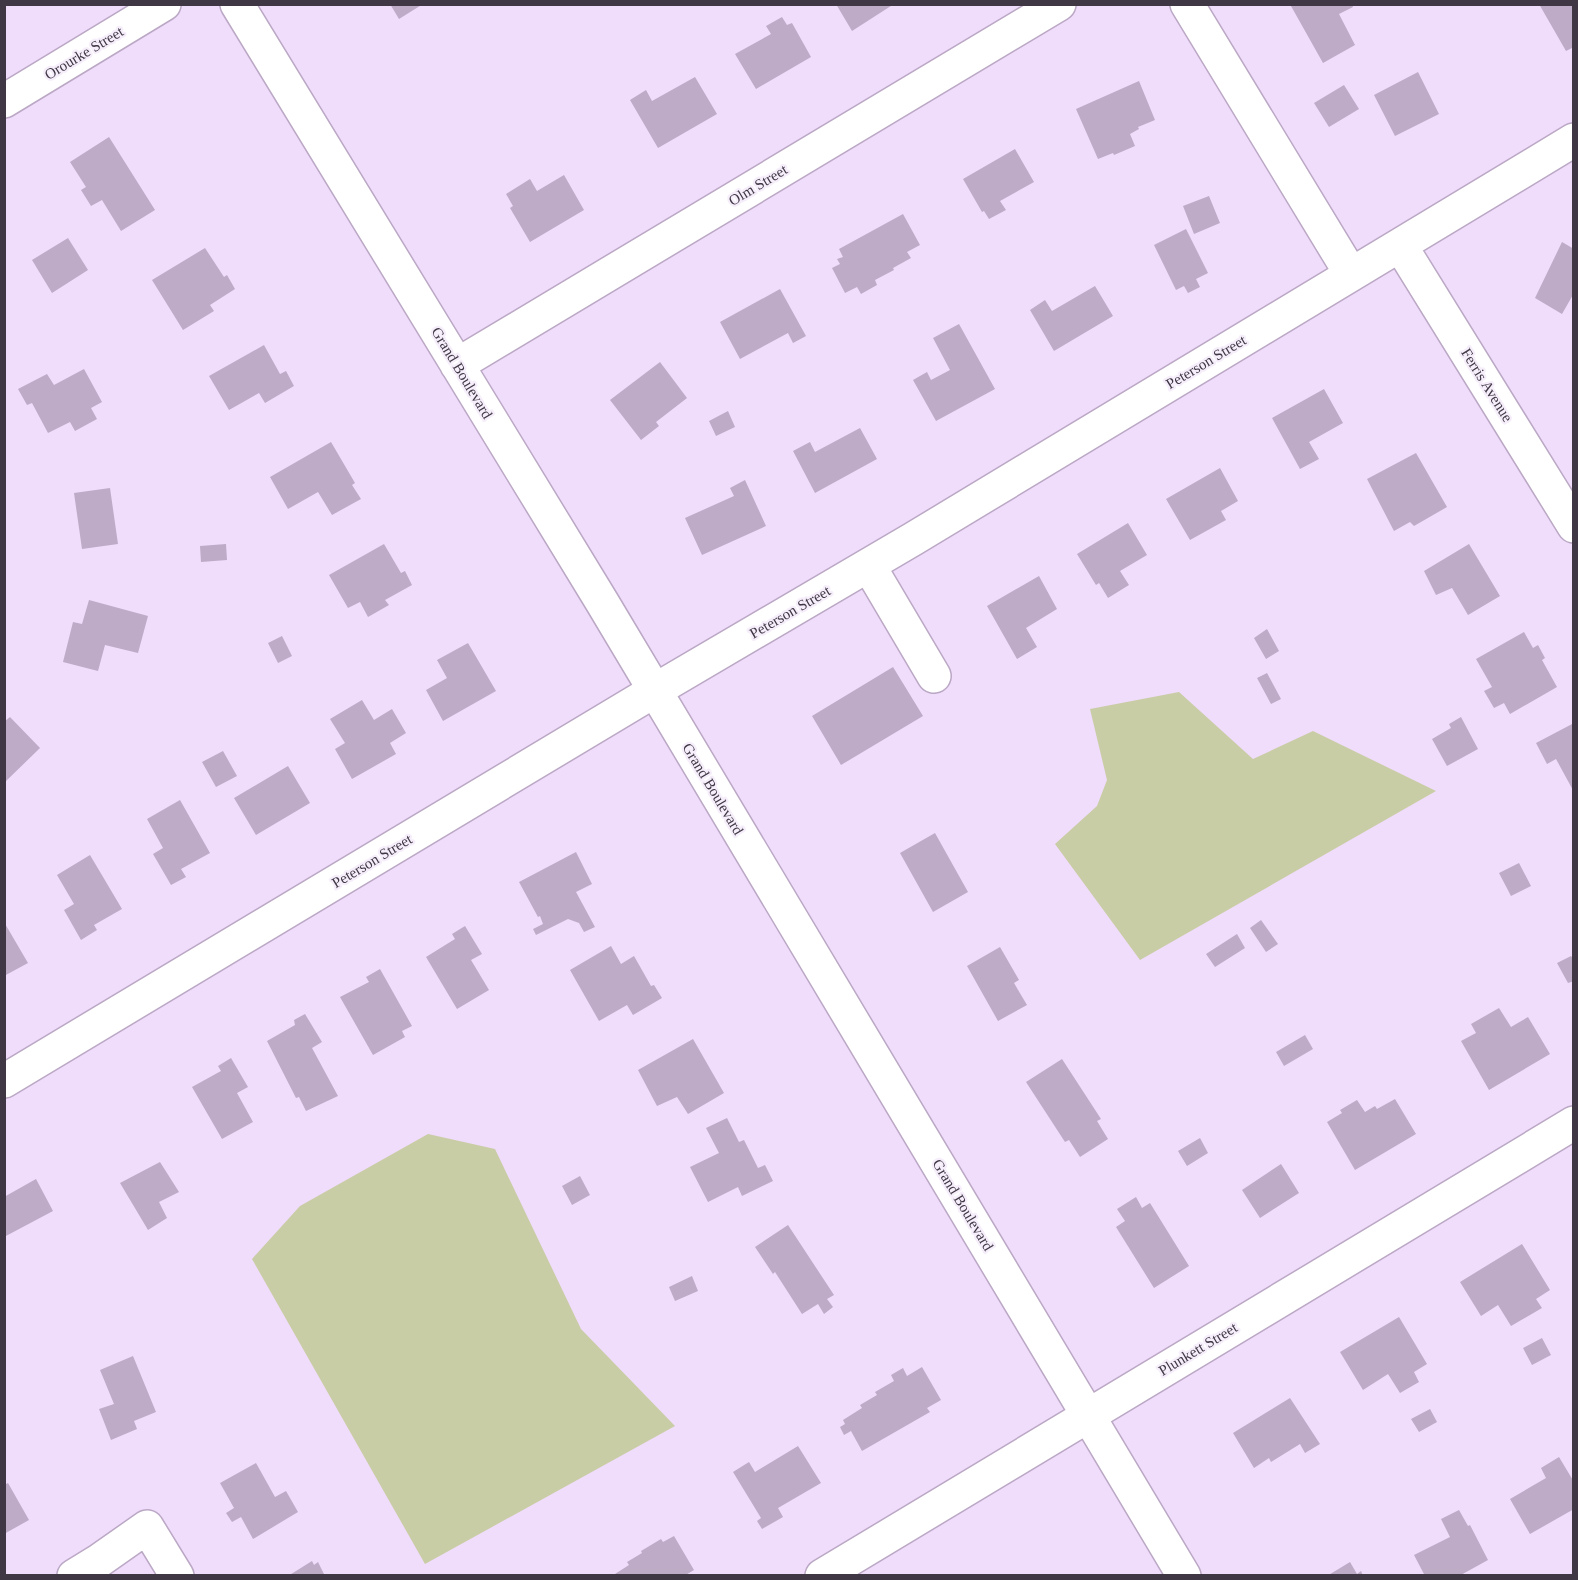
<svg xmlns="http://www.w3.org/2000/svg" width="1578" height="1580" font-family="Georgia,serif">
  <style>
    .green { fill: #c9cda5 }
    .building { fill: #beabc8 }
    .lines { fill: none; stroke-linecap: round; stroke-linejoin: round }
    .minor-casing { stroke: #bba8c5; stroke-width: 36 }
    .minor { stroke: #fff; stroke-width: 33 }
    .labels { text-anchor: middle; stroke-width: 4.5; stroke-linejoin: round; paint-order: stroke }
    .street-label { font-size: 15px; fill: #3f3844; stroke: #f6eefb }
  </style>
  <rect width="100%" height="100%" fill="#f0dcfb"/>
  <!-- green -->
  <path class="green" d="M1179,692L1253,759L1313,731L1436,791L1140,960L1055,844L1097,806L1107,780L1090,709Z
    M428,1134L495,1149L581,1329L675,1426L425,1564L252,1259L300,1206Z"/>
  <!-- building -->
  <path class="building" d="M390,4H423L399,19Z
    M836,4H894L852,31Z
    M1295,4H1352L1353,7L1339,14L1355,45L1323,63L1291,6Z
    M1539,4H1574V47L1566,51Z
    M782,17L787,25L792,23L811,57L756,89L735,54L771,34L766,26Z
    M1418,72L1439,114L1395,136L1374,95Z
    M695,77L717,114L658,148L630,100L646,90L652,101Z
    M1139,81L1155,120L1138,127L1139,129L1130,134L1135,146L1114,155L1113,153L1098,159L1076,109Z
    M1344,85L1359,109L1329,127L1314,103Z
    M109,137L155,210L121,231L102,200L91,206L81,190L86,187L70,162Z
    M1015,149L1034,182L1000,201L1006,210L989,219L984,211L982,212L963,179Z
    M564,175L584,210L530,242L510,208L513,206L506,194L530,179L537,191Z
    M1209,196L1220,223L1194,234L1183,206Z
    M903,214L920,245L907,252L911,258L893,268L894,270L875,280L877,285L861,294L857,287L845,293L832,268L840,264L837,259L843,257L839,249Z
    M1186,229L1208,273L1196,279L1200,287L1188,293L1184,286L1176,290L1154,245Z
    M68,238L88,270L52,293L32,260Z
    M1562,242L1574,249V293L1562,314L1535,298Z
    M205,248L224,277L227,275L235,289L210,305L214,311L183,330L152,280Z
    M1095,286L1113,316L1054,351L1030,310L1045,300L1052,311Z
    M780,289L806,336L793,343L788,333L740,359L720,322Z
    M959,324L995,389L936,421L913,380L927,372L931,380L950,370L933,338Z
    M264,345L280,374L286,371L294,386L265,403L259,393L229,410L209,376Z
    M660,362L687,398L656,422L659,426L641,440L610,400Z
    M84,369L102,402L91,408L97,419L75,431L70,422L48,433L32,403L27,405L18,389L47,374L54,385Z
    M1324,389L1343,423L1309,442L1319,459L1300,469L1272,418Z
    M728,411L735,427L716,436L709,421Z
    M860,428L877,459L815,493L793,451L810,442L815,452Z
    M331,442L355,483L352,485L361,499L332,515L318,492L288,509L270,477Z
    M1416,453L1447,507L1414,526L1410,522L1394,531L1367,479Z
    M1220,468L1238,501L1221,511L1226,520L1190,540L1166,499Z
    M745,480L766,526L702,555L685,518L734,496L730,488Z
    M110,488L118,544L82,549L74,493Z
    M1128,523L1147,555L1120,571L1129,585L1108,598L1099,583L1096,585L1077,554Z
    M226,544L227,560L201,562L200,546Z
    M384,544L401,573L405,571L412,585L385,600L389,605L368,617L360,602L348,608L329,575Z
    M1469,544L1500,596L1468,615L1452,588L1436,595L1424,571Z
    M1039,576L1057,609L1026,628L1037,647L1017,659L987,606Z
    M89,600L148,616L138,653L105,645L98,671L63,662L73,622L82,624Z
    M1267,629L1279,651L1266,659L1254,638Z
    M1524,632L1533,648L1538,645L1545,658L1542,660L1557,687L1510,714L1504,703L1494,708L1484,691L1492,687L1476,659Z
    M282,636L292,656L278,663L268,643Z
    M468,643L496,691L443,721L426,690L447,678L437,660Z
    M893,667L923,716L841,765L812,716Z
    M1267,673L1281,699L1271,704L1257,678Z
    M362,700L374,720L392,709L406,733L390,743L396,754L352,779L335,749L345,743L330,719Z
    M10,717L40,748L4,783V722Z
    M1461,717L1478,749L1447,766L1432,739L1451,728L1449,724Z
    M1574,723V792L1556,759L1547,764L1536,743Z
    M223,751L237,776L216,787L202,762Z
    M288,766L310,803L256,835L234,798Z
    M180,800L210,853L181,869L186,877L171,885L153,854L163,848L147,819Z
    M935,833L968,892L933,912L900,853Z
    M576,852L592,884L576,892L595,927L584,932L579,923L568,919L536,935L533,929L543,924L540,916L538,917L519,882Z
    M90,855L122,909L94,925L97,930L81,940L64,910L74,904L57,875Z
    M1519,863L1531,886L1511,896L1499,873Z
    M1261,920L1278,944L1266,952L1250,928Z
    M4,922L28,963L4,976Z
    M465,926L482,954L471,960L489,990L457,1009L426,957L455,939L452,934Z
    M1237,934L1245,948L1215,967L1206,954Z
    M611,946L621,964L634,956L651,986L654,985L662,998L633,1015L627,1005L599,1021L570,970Z
    M1000,947L1019,980L1014,983L1027,1005L998,1021L967,966Z
    M1571,956L1574,960V981L1568,983L1557,963Z
    M380,969L412,1026L402,1031L405,1037L373,1055L340,997L369,982L366,977Z
    M1499,1008L1511,1027L1528,1017L1550,1054L1489,1090L1461,1041L1476,1033L1471,1024Z
    M305,1014L322,1042L312,1048L338,1096L306,1111L299,1097L296,1098L267,1041L295,1025L294,1020Z
    M1305,1035L1313,1049L1284,1066L1276,1052Z
    M693,1039L724,1093L688,1114L677,1097L657,1106L638,1070Z
    M231,1058L248,1087L237,1093L253,1122L222,1139L192,1087L221,1071L218,1066Z
    M1062,1059L1101,1119L1097,1121L1108,1139L1080,1157L1069,1140L1065,1142L1026,1082Z
    M1395,1099L1416,1134L1355,1170L1327,1122L1342,1113L1340,1110L1357,1100L1365,1112L1375,1106L1377,1109Z
    M727,1118L739,1142L744,1140L758,1168L765,1165L773,1181L742,1196L738,1187L708,1202L690,1167L719,1153L706,1128Z
    M1200,1138L1208,1153L1187,1166L1178,1151Z
    M160,1162L179,1192L159,1202L167,1218L148,1230L120,1183Z
    M1281,1164L1299,1193L1260,1218L1242,1190Z
    M580,1176L590,1195L572,1205L562,1186Z
    M36,1179L53,1211L4,1237V1197Z
    M1136,1197L1142,1208L1150,1203L1189,1266L1154,1288L1116,1227L1125,1221L1117,1209Z
    M788,1225L834,1295L827,1299L833,1307L824,1314L818,1304L802,1314L775,1272L773,1274L755,1247Z
    M1522,1244L1550,1290L1536,1299L1542,1308L1511,1326L1498,1305L1481,1316L1460,1282Z
    M692,1276L698,1291L675,1301L669,1287Z
    M1399,1317L1427,1364L1414,1372L1419,1382L1400,1393L1388,1374L1363,1390L1340,1352Z
    M1542,1338L1551,1355L1532,1365L1523,1348Z
    M133,1356L156,1412L134,1421L137,1429L111,1440L99,1409L114,1404L100,1370Z
    M922,1367L941,1400L927,1408L930,1412L862,1451L851,1431L844,1435L840,1427L845,1424L843,1420L862,1408L860,1405L877,1395L875,1392L894,1381L891,1375L903,1368L907,1376Z
    M1290,1398L1320,1444L1305,1453L1300,1444L1271,1462L1269,1458L1254,1468L1233,1433Z
    M1430,1409L1437,1422L1419,1432L1411,1419Z
    M798,1446L821,1483L778,1508L783,1517L762,1529L757,1521L761,1518L733,1472L749,1462L755,1472Z
    M1559,1457L1574,1482V1509L1530,1534L1510,1499L1546,1478L1541,1468Z
    M256,1463L275,1497L286,1491L298,1512L253,1539L241,1517L232,1522L226,1513L234,1508L220,1483Z
    M8,1483L29,1520L4,1534V1485Z
    M1459,1510L1468,1526L1470,1525L1488,1560L1459,1576H1425L1414,1555L1450,1537L1441,1519Z
    M674,1536L694,1570L684,1576H616L615,1574L629,1565L627,1562L642,1553L641,1551L661,1539L663,1542Z
    M312,1561L314,1565L318,1562L325,1576H288Z
    M1350,1562L1357,1574L1361,1571L1363,1576H1327Z"/>
  <g class="lines">
    <defs>
      <path id="minor" d="M237,4L602,602L1184,1576
        M1187,4L1351,274
        M4,101L164,4
        M1400,245L1574,526
        M457,365L1059,4
        M869,566L934,676
        M4,1081L654,691L913,539L1574,140
        M74,1576L100,1560L147,1527L177,1576
        M822,1576L1574,1123"/>
    </defs>
    <!-- minor casing -->
    <use href="#minor" class="minor-casing"/>
    <!-- minor -->
    <use href="#minor" class="minor"/>
  </g>
  <g class="labels">
    <!-- street labels -->
    <g class="street-label">
      <text transform="translate(84 53) rotate(-31)" y="5">Orourke Street</text>
      <text transform="translate(758 185) rotate(-31)" y="5">Olm Street</text>
      <text transform="translate(1206 362) rotate(-31)" y="5">Peterson Street</text>
      <text transform="translate(462 373) rotate(59)" y="5">Grand Boulevard</text>
      <text transform="translate(1487 385) rotate(58)" y="5">Ferris Avenue</text>
      <text transform="translate(790 612) rotate(-30)" y="5">Peterson Street</text>
      <text transform="translate(713 789) rotate(59)" y="5">Grand Boulevard</text>
      <text transform="translate(372 861) rotate(-31)" y="5">Peterson Street</text>
      <text transform="translate(963 1205) rotate(59)" y="5">Grand Boulevard</text>
      <text transform="translate(1198 1349) rotate(-31)" y="5">Plunkett Street</text>
    </g>
  </g>
  <!-- border -->
  <rect width="1578" height="1580" fill="none" stroke="#3f3844" stroke-width="12"/>
</svg>
